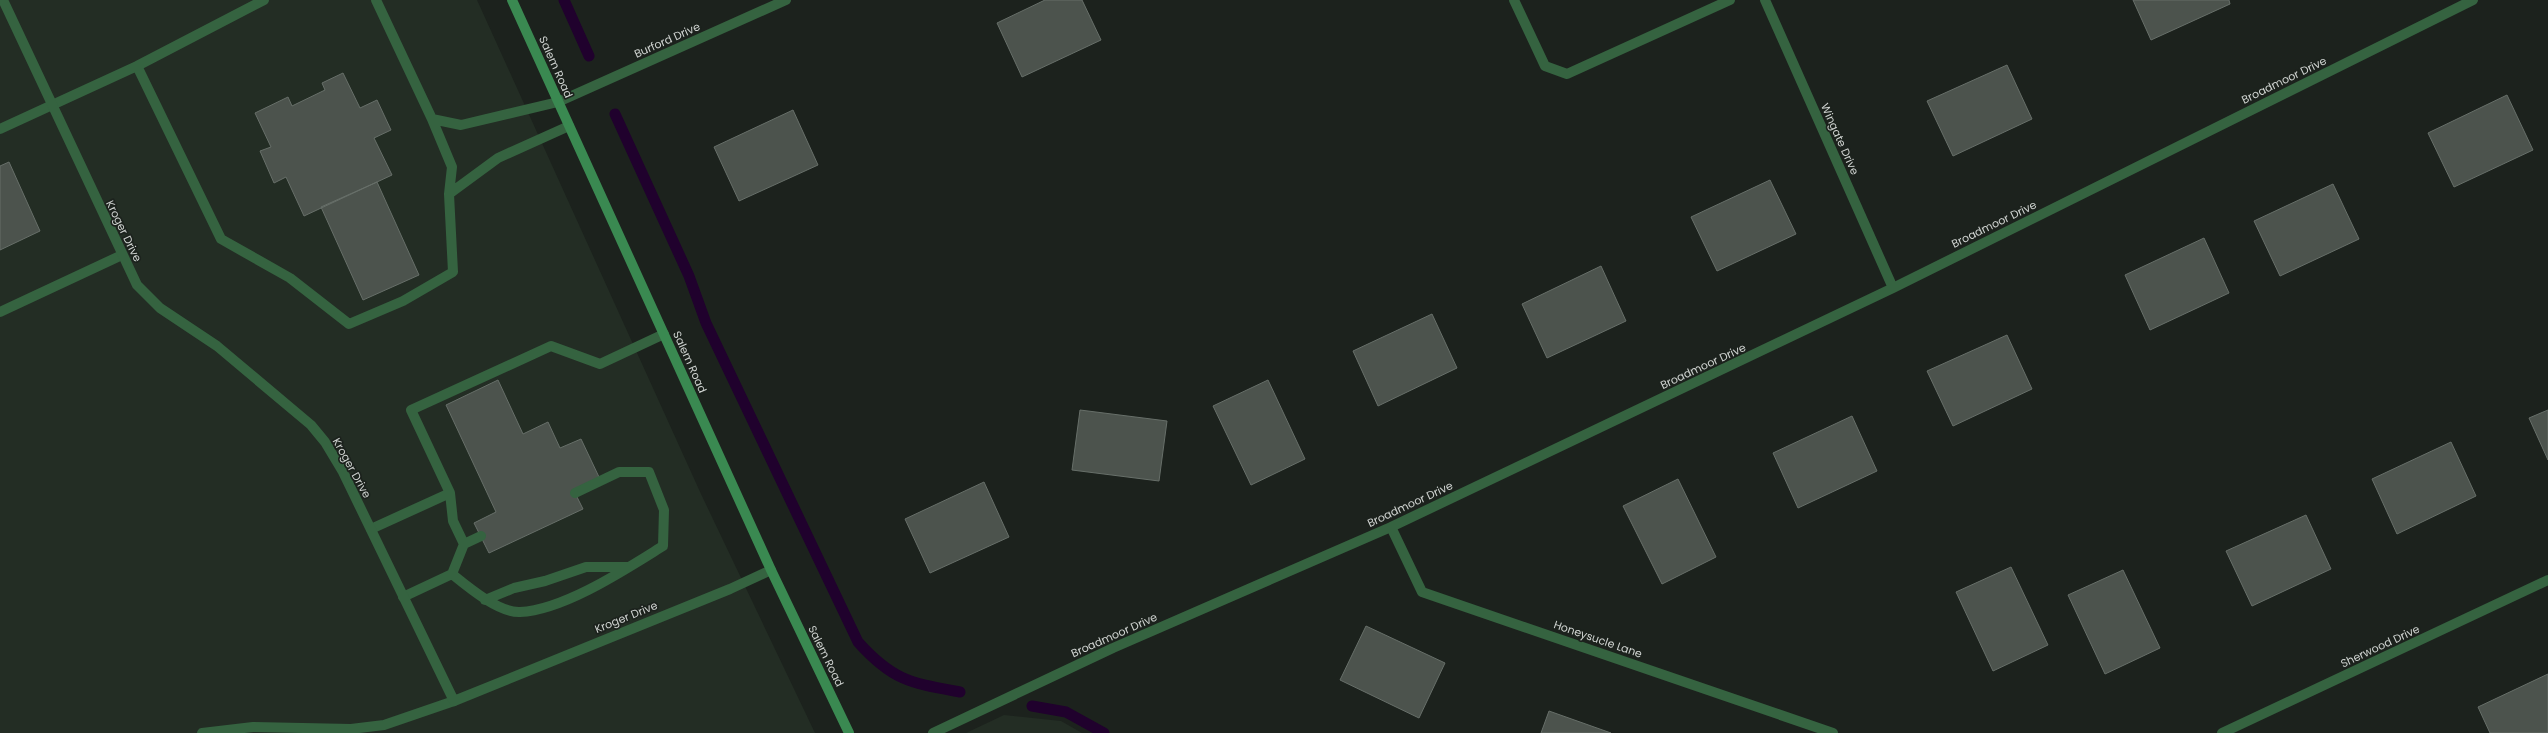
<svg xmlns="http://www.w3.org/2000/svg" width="2548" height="733" font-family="Poppins,sans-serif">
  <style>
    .built { fill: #232d24 }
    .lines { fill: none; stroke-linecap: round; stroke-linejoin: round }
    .stream { stroke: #20012d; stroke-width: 11 }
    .building { fill: #4c534d; stroke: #676f69 }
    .service { stroke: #356340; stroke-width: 10 }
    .minor { stroke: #356340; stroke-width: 10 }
    .secondary { stroke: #3a8951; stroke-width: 10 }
    .labels { text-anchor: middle; stroke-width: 3.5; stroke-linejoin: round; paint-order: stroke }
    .street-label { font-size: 11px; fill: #cfd3d0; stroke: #1c221d }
  </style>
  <rect width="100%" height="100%" fill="#1c221d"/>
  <!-- built -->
  <path class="built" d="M0,0H477L701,494L815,733H0Z
    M1004,715L1061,721L1082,733H966Z"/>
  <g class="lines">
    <!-- stream -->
    <path class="stream" d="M564,0L589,56
      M615,114L689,276L706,323L858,642C893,681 911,683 960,692
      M1032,706L1066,712L1104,733"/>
  </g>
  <!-- building -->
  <path class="building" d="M1045,0H1082L1101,40L1022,77L997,23Z
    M2133,0H2229L2230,4L2151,40Z
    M2007,65L2032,119L1953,156L1927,101Z
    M343,73L360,108L377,100L391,130L374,138L392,175L304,216L286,177L274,183L260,151L271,147L255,113L288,97L292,106L325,90L322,83Z
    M2507,95L2533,150L2454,187L2428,133Z
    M793,110L818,165L739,201L714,147Z
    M9,162L40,231L0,250V166Z
    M1770,180L1796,234L1717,271L1691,217Z
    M377,182L419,275L363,300L321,207Z
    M2333,184L2359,239L2280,276L2254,221Z
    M2204,238L2229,293L2150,330L2125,275Z
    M1601,266L1626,321L1547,358L1522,304Z
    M1432,314L1457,368L1378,406L1353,351Z
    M2007,335L2032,389L1953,426L1927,371Z
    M498,380L523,434L548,422L560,448L581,439L599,477L575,493L583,509L489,553L474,523L496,512L446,405Z
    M1268,380L1305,459L1251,485L1213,406Z
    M1080,410L1167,421L1159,481L1072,470Z
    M2548,410V460L2529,418Z
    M1852,416L1877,471L1798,508L1773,453Z
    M2451,442L2476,496L2397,534L2372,479Z
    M1678,479L1716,557L1662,584L1623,506Z
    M984,482L1009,537L930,573L905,519Z
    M2306,515L2331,569L2252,606L2226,551Z
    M2011,567L2048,645L1993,671L1956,592Z
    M2123,570L2160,648L2105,674L2068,595Z
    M1366,626L1445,663L1419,718L1340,680Z
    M2548,674V733H2490L2478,707Z
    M1549,711L1611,733H1541Z"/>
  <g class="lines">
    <!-- service -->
    <path class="service" d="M376,0L432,119L461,125L558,102
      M137,66L221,239L290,278L349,324L403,301L453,272L449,194L452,167L432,119
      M0,129L137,66L264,0
      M449,194L498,158L569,126
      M0,312L122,255
      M450,493L453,521L464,544
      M371,529L450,493L411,410L551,346L600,364L664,334
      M452,574C468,587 499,613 520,612C564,610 626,569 663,546L664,510L649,472H619L575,493
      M403,597L452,574L464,544L481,536
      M485,600L514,588L545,581L586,567H627
      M202,733L253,727L351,729L384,725L454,701"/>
    <!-- minor -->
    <path class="minor" d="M3,0L137,285L160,308L217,346L311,425L325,442L343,472L454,701L730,589L771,570
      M1514,0L1545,66L1567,74L1730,0
      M1765,0L1893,288
      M558,102L786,0
      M1391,527L1422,592L1833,733
      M933,733L1113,648L1391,527L1893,288L2473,0
      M2222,733L2548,580"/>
    <!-- secondary -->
    <path class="secondary" d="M512,0L771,570L849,733"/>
  </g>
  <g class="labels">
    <!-- street labels -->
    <g class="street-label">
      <text transform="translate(667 40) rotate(-24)" y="4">Burford Drive</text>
      <text transform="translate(556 67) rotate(66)" y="4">Salem Road</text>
      <text transform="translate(2284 80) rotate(-26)" y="4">Broadmoor Drive</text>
      <text transform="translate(1840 139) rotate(66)" y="4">Wingate Drive</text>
      <text transform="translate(1994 224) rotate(-26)" y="4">Broadmoor Drive</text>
      <text transform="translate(124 231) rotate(64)" y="4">Kroger Drive</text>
      <text transform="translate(690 362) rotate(66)" y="4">Salem Road</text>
      <text transform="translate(1703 366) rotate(-25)" y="4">Broadmoor Drive</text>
      <text transform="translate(352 468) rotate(61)" y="4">Kroger Drive</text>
      <text transform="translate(1410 504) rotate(-25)" y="4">Broadmoor Drive</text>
      <text transform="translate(626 617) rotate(-22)" y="4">Kroger Drive</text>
      <text transform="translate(1114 635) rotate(-24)" y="4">Broadmoor Drive</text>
      <text transform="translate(1598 639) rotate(19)" y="4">Honeysucle Lane</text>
      <text transform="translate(2380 646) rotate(-25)" y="4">Sherwood Drive</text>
      <text transform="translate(826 656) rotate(64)" y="4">Salem Road</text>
    </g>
  </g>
</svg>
